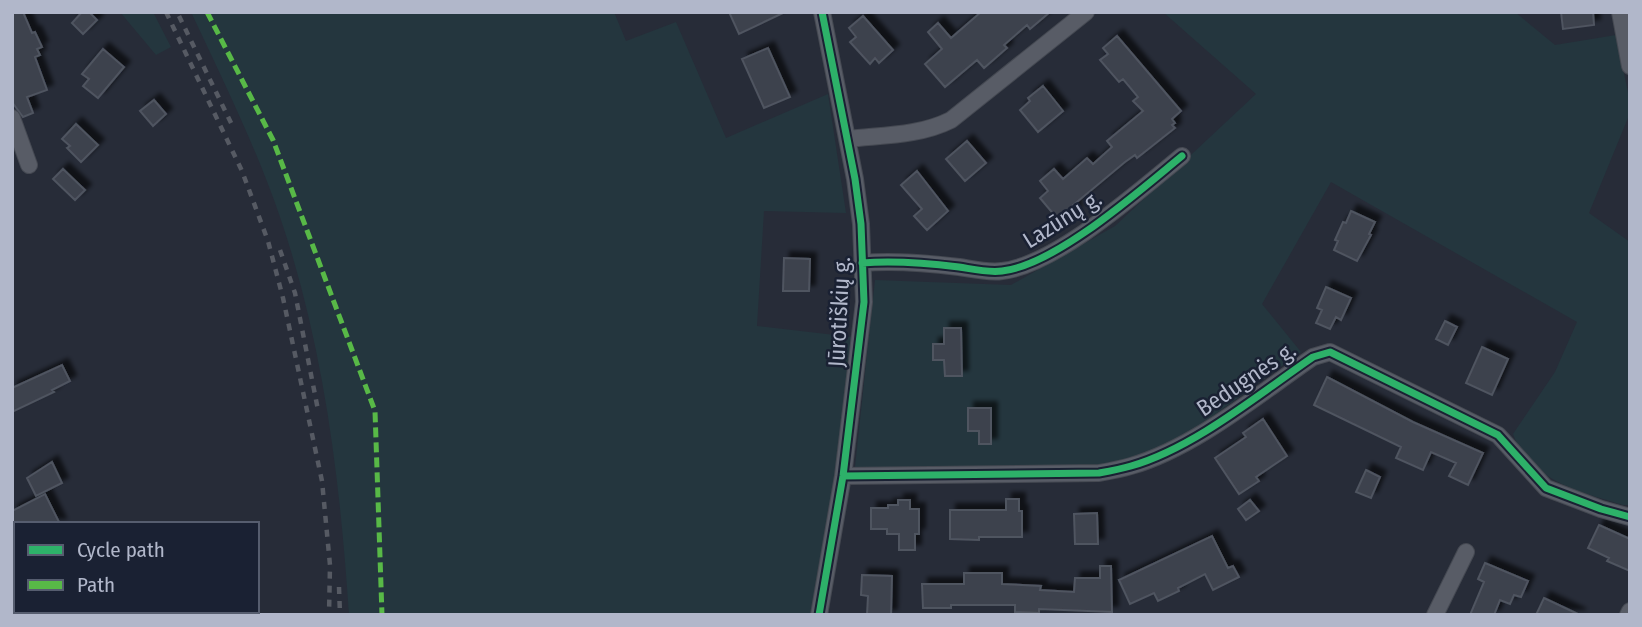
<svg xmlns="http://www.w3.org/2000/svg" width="1642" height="627" font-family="'Fira Sans Condensed',sans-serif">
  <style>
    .green { fill: #24363e }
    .building { fill: #3e424d; stroke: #4f5460; stroke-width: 2; filter: url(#shadow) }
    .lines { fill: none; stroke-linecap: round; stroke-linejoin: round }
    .minor-casing { stroke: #454952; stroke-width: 18 }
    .minor { stroke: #585c66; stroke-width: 16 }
    .rail { stroke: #565a63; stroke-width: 4.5; stroke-dasharray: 7 7; stroke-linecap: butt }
    .quiet { stroke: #58b947; stroke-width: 5; stroke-dasharray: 10 5; stroke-linecap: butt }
    .cycleway-casing { stroke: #1a2133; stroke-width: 11 }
    .cycleway { stroke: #2db169; stroke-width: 7 }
    .labels { text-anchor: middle; stroke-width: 5; stroke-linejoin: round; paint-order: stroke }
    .street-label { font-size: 23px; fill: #b1b7ca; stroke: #1a2133 }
  </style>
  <defs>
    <filter id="shadow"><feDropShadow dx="6" dy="-6" stdDeviation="2" flood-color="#0009"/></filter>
  </defs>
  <rect width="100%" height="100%" fill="#272c38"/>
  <!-- green -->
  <path class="green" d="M120,12H153L171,47L156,55Z
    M191,12H614L626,41L676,22L726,138L828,94L846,213L764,211L757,326L852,337L833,493L810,615H349C340,480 324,346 280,217C256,147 223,80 191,12Z
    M1163,12H1515L1555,45L1616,35L1630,102V113L1589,213L1630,242V505H1623C1580,492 1530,481 1513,434L1555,372L1577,322L1331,182L1262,304L1301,352L1194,430L1141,458L1094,467H855L875,280L1011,285L1115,226L1256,94Z"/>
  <!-- building -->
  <path class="building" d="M12,12H23L32,33L35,32L42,47L37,49L40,55L35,57L47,90L27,97L33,113L23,117L12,102Z
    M82,12H89L97,20L83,34L72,23Z
    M729,12H785L739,34Z
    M981,12H1050L1030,29L1027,25L1004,45L1007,48L984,68L977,60L945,87L925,64L942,49L928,32L938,23L951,38Z
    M1561,12H1593L1594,25L1563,29Z
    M863,16L893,50L879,63L875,58L870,64L850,42L856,37L849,28Z
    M1117,36L1181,111L1172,119L1175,123L1172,125L1175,128L1137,158L1135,155L1125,162L1089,192L1072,206L1076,210L1061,223L1040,198L1048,191L1040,181L1054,169L1063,179L1087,158L1093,164L1112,147L1107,141L1143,111L1133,101L1138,97L1123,79L1119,82L1100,60L1108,54L1103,48Z
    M768,48L790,97L764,108L742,59Z
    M103,49L124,67L98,98L83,86L89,79L82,74Z
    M1043,86L1063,111L1038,132L1020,110L1030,101L1028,98Z
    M154,100L166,114L153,126L140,111Z
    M76,124L98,145L81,162L67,148L70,146L62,139Z
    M967,141L986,163L965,181L946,159Z
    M63,169L85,190L75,200L53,179Z
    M917,171L948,211L927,230L914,216L922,209L901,185Z
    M1351,211L1375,222L1369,234L1371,235L1357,261L1334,250L1338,241L1335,240L1343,222L1346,223Z
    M784,258L810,259L809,291H783Z
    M1326,287L1351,298L1341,320L1336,317L1330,329L1316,323L1322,310L1317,308Z
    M1445,321L1457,327L1448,345L1436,339Z
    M944,328H961L962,376H945L944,360H933V344H944Z
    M1482,347L1508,359L1492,395L1466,383Z
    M62,365L70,381L52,390L54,392L12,412V388Z
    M1327,377L1413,422L1483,453L1468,485L1449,476L1456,463L1431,452L1423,470L1396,458L1401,447L1314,405Z
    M968,408H991V444H979V431H968Z
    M1263,419L1287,456L1256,477L1259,481L1239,494L1215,458L1246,437L1243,433Z
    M52,462L62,483L36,496L27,478Z
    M1366,470L1380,477L1371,498L1356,492Z
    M45,494L60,524H12V511Z
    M1006,499H1019V511H1022V537H979V540L950,539V510H1006Z
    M898,500H910V509H919V534H915V550H899V534H887V529H871V508H888V505H898Z
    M1250,500L1259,511L1246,520L1238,509Z
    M1097,513L1098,544H1075L1074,514Z
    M1599,525L1630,539V571L1607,561L1609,558L1588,548Z
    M1212,536L1228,568L1233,566L1239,577L1213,590L1205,574L1178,588L1179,591L1158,601L1154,593L1130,604L1119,580Z
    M1485,563L1528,581L1521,597L1514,595L1510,604L1500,600L1494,615H1470L1484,582L1478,579Z
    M1100,566H1111L1112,612L1039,609V613L1015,612V605H951V608H923L922,584H964V573H1002V584L1041,586L1040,590L1074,592L1075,578H1100Z
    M862,575L892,576L891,615H867L868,596L861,595Z
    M1544,598L1580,615H1536Z"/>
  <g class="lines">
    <defs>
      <path id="minor" d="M1620,12L1630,66
        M12,118L29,165
        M848,139C883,135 919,136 951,120L1086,12
        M862,263C895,260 927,263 959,267C972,269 988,273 1002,271C1056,265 1139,191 1182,156
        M843,476L1099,473C1110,471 1121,469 1131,466C1194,448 1259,394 1313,357L1330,352L1498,435L1546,488L1601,509L1630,517
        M819,615L843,476L864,302L861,224L855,179L822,12
        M1435,615L1466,552
        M1628,615L1630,611"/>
    </defs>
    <!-- minor casing -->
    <use href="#minor" class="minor-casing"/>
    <!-- minor -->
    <use href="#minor" class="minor"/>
    <!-- rail -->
    <path class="rail" d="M166,12L242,171L268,241L283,298L322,481L330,565L329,615
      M179,16L234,129
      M280,250L295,293L318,410
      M339,587L340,615"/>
    <!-- quiet -->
    <path class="quiet" d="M207,12L273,140L375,411L382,615"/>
    <defs>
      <path id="cycleway" d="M862,263C895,260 927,263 959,267C972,269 988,273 1002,271C1056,265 1139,191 1182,156
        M843,476L1099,473C1110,471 1121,469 1131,466C1194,448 1259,394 1313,357L1330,352L1498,435L1546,488L1601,509L1630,517
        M819,615L843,476L864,302L861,224L855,179L822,12"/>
    </defs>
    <!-- cycleway casing -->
    <use href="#cycleway" class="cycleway-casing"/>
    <!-- cycleway -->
    <use href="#cycleway" class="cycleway"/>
  </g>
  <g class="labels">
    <!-- street labels -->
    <g class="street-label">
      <text transform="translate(1062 219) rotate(-32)" y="8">Lazūnų g.</text>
      <text transform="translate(839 312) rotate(-87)" y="8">Jūrotiškių g.</text>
      <text transform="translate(1246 379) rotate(-34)" y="8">Bedugnės g.</text>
    </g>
  </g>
  <!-- border -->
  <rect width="1642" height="627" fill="none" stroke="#b1b7ca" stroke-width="28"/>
  <!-- legend -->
  <rect x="14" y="522" width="245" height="91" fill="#1a2133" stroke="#565d6f" stroke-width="2"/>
  <rect x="28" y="545" width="35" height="10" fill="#2db169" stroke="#565d6f" stroke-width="2"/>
  <text x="77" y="557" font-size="21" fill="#b1b7ca">Cycle path</text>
  <rect x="28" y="580" width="35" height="10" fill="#58b947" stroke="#565d6f" stroke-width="2"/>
  <text x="77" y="592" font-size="21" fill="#b1b7ca">Path</text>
</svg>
